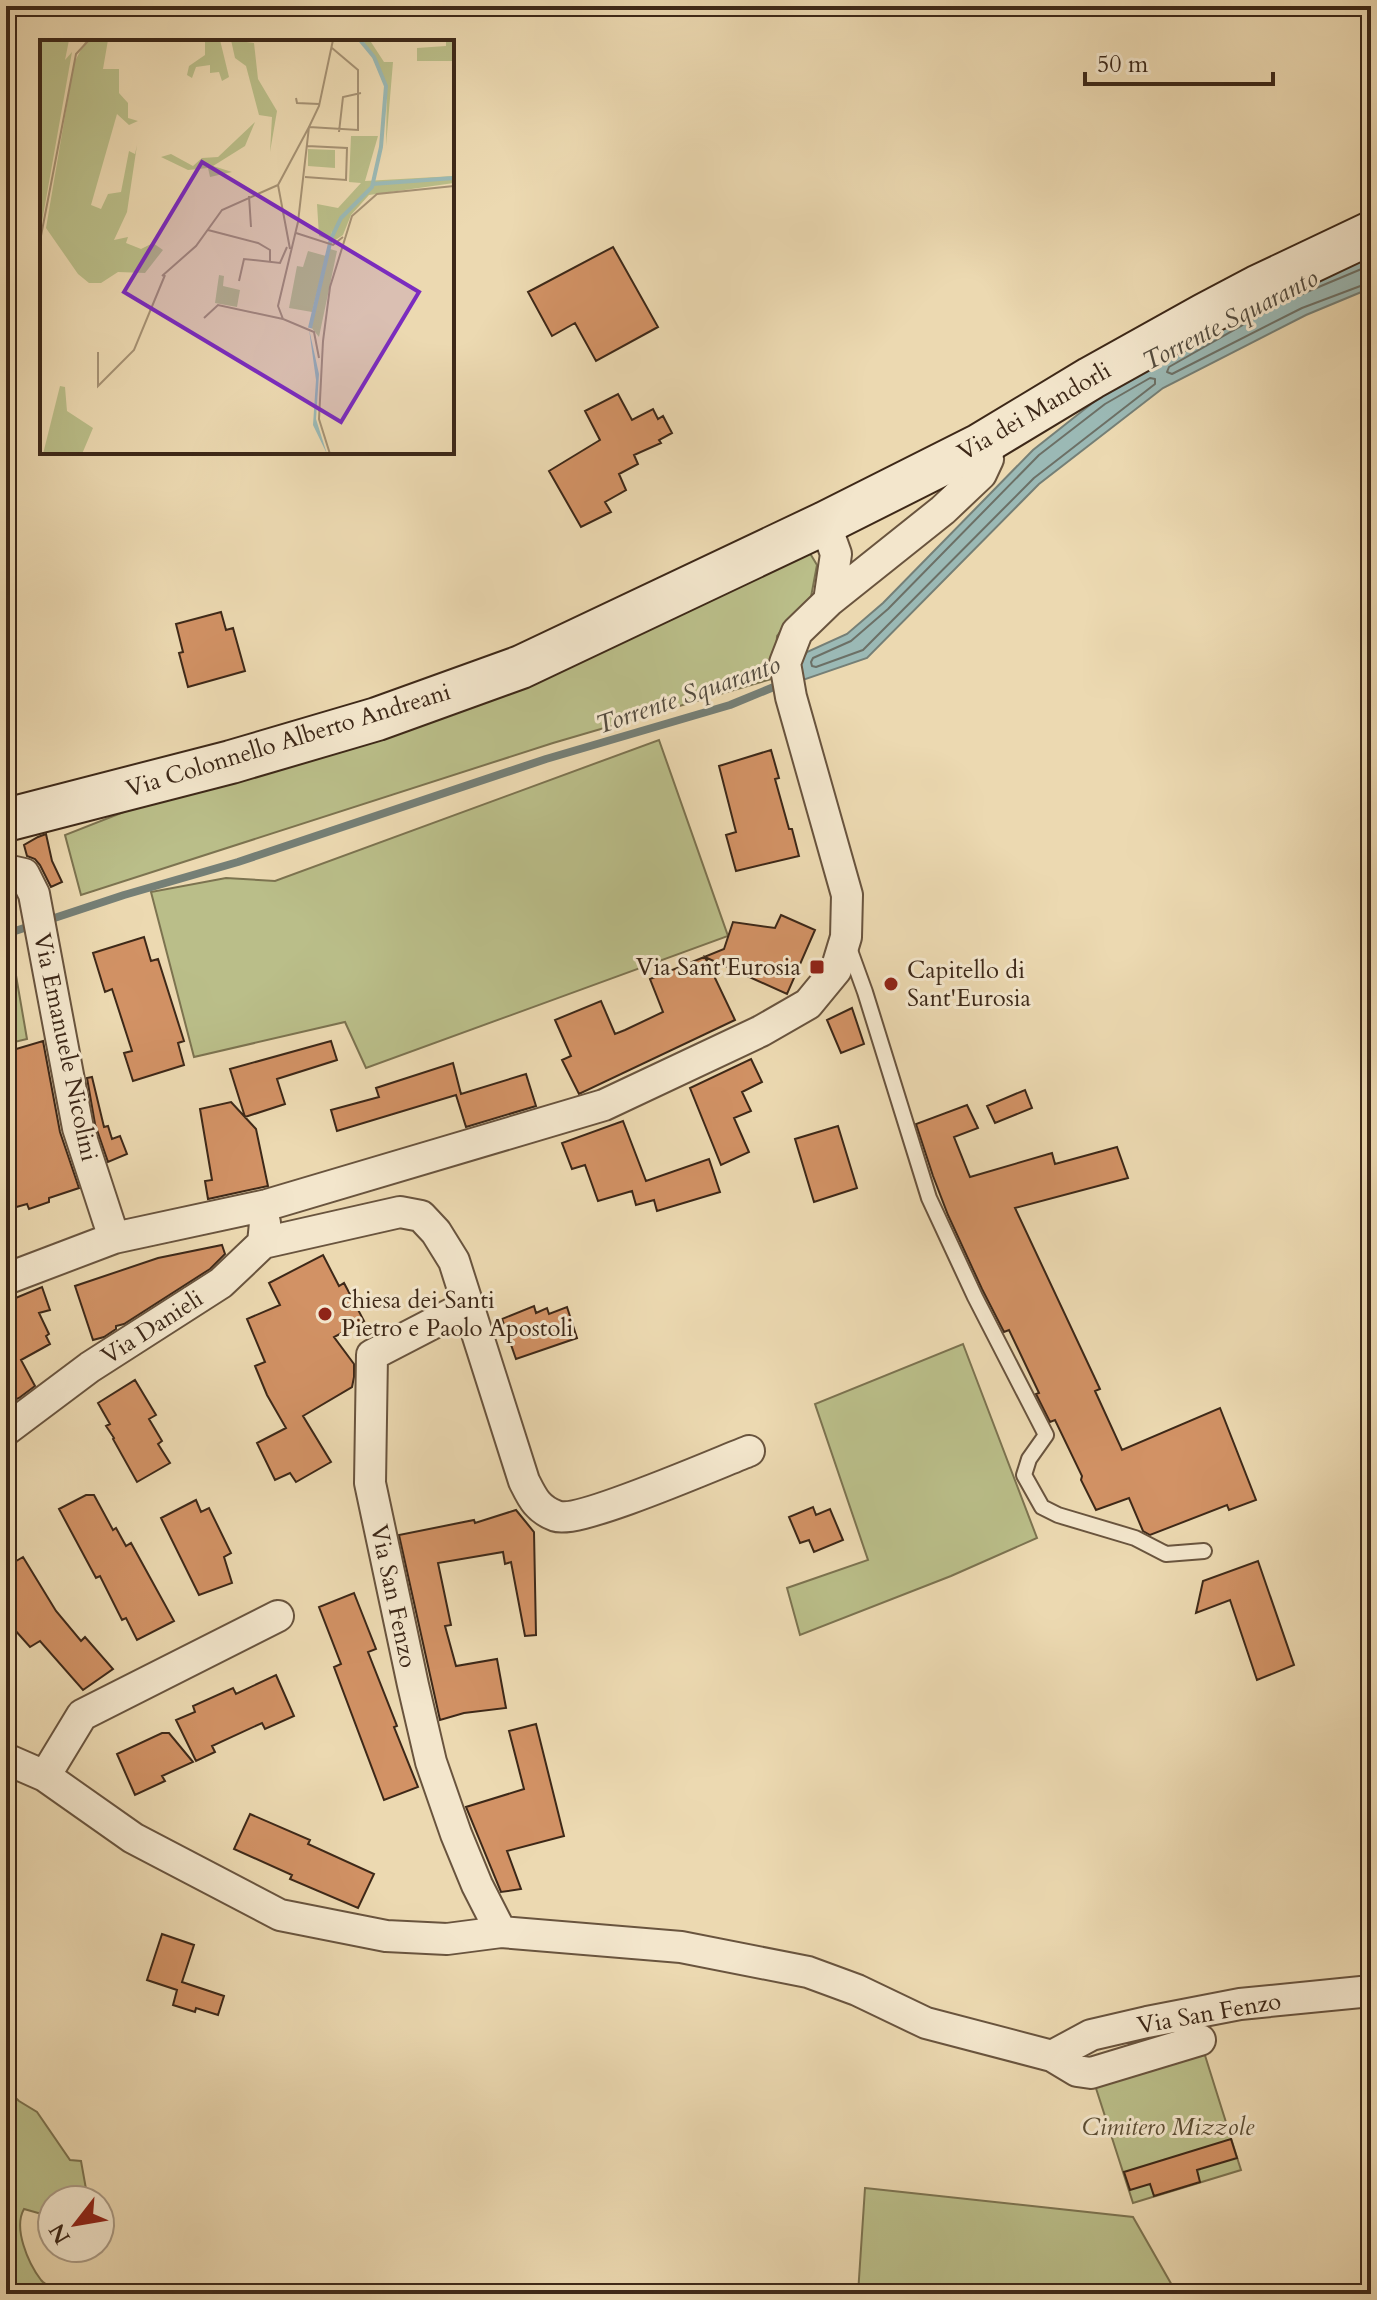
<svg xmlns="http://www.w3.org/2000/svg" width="1377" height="2300" font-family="Cardo,serif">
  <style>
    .green { fill: #babe89; stroke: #7c7350; stroke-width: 2 }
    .water { fill: #9bb9b5; stroke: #757f76; stroke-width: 2 }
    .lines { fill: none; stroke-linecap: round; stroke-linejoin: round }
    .shore { stroke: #6c7066; stroke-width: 2 }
    .stream { stroke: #757f76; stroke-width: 8 }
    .building { fill: #d29265; stroke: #3d2818; stroke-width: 2 }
    .lane-casing { stroke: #69543e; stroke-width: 18 }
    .street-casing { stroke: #69543e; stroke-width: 34 }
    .secondary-casing { stroke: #3d2818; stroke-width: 46 }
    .lane { stroke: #f3e6cc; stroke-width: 14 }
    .street { stroke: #f3e6cc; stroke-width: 30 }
    .secondary { stroke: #f3e6cc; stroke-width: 42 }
    .poi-dot { fill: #8f2418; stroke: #f3e6cc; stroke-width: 3 }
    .labels { text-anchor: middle; stroke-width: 6; stroke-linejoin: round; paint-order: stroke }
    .street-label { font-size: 24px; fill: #3d2818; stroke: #f3e6cc }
    .poi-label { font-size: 24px; fill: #3d2818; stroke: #f3e6cc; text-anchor: start }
    .park-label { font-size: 24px; font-style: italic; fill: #5c4e34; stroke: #f3e6cc }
    .water-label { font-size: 26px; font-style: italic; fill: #544c3f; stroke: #f3e6cc }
    .inset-river { fill: none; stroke: #9bb9b5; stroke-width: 4 }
    .inset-road { fill: none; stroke: #a69274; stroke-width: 2 }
    .view { fill: #7b2cbf; fill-opacity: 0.15; stroke: #7b2cbf; stroke-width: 4 }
    .inset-edge { fill: none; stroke: #3d2818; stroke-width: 4 }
  </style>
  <rect width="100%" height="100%" fill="#ecd9b1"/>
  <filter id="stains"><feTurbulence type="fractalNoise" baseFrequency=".0025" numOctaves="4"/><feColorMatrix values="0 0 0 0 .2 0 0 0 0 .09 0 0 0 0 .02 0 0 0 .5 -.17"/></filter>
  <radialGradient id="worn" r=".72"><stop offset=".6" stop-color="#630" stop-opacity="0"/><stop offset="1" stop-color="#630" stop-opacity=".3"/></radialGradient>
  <!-- green -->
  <path class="green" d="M808,550L817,565L811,597L791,617L777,636L775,678L553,743L81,895L65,835L144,804L453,714L530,681Z
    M659,740L728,936L366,1068L345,1022L194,1057L151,892L226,878L275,881Z
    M9,935L27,1039L6,1044V936Z
    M963,1344L1037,1538L951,1576L800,1635L787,1588L868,1560L815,1404Z
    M1203,2049L1241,2170L1133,2203L1093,2079Z
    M6,2089L19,2101L37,2112L70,2160L81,2161L86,2189L90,2196L82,2200H52V2217L24,2209C13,2228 28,2263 41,2280C46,2286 56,2290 63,2294H6V2178C12,2166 7,2154 6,2141C5,2124 6,2106 6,2089Z
    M865,2188L1133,2217L1177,2294H858Z"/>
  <!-- water -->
  <path class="water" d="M1371,256V288L1306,315L1163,388L1039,484L867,658L800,681L799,665L807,652L847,634L883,603L1033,450L1100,397L1280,295Z"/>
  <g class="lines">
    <!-- shore -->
    <path class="shore" d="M1371,265L1283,302L1169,367L1167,372L1172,374L1302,308L1371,282
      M1150,378L1155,379V384L1034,478L863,650L816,667L812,666L811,662L813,658L851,641L888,609L1039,455L1105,404Z"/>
    <!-- stream -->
    <path class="stream" d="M6,934L124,895L238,862L546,759L730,705L781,684"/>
  </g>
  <!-- building -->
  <path class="building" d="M613,247L658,327L596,361L575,323L552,336L528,292Z
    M618,394L632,420L653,409L658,419L663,416L672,433L659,440L661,443L634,455L638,464L619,474L626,490L605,502L611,512L581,527L549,471L600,440L585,411Z
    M221,612L226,630L233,628L245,671L188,687L179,653L183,652L176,624Z
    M771,750L779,778L775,779L789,829H792L799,856L736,871L726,835L736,832L719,766Z
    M46,834L52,861L62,882L51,887L40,865L35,859L27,856L24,845L38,837Z
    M781,915L815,930L787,994L705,957L735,1020L579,1094L562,1060L571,1056L555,1020L601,1001L615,1034L625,1030L663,1012L650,979L724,949L733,922L775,928Z
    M144,937L151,961L158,959L184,1041L178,1043L184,1065L133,1081L124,1053L132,1051L112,989L105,992L93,953Z
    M852,1008L864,1044L841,1053L827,1020Z
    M43,1041L60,1132L79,1188L49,1198V1202L29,1209L27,1204L6,1210V1052Z
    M331,1041L337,1060L277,1079L285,1104L245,1117L230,1069Z
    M751,1059L762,1082L742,1092L751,1111L734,1118L749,1152L721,1165L690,1088Z
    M453,1063L461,1094L526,1074L536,1106L466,1127L456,1095L337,1131L331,1110L379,1097L376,1088Z
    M92,1077L104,1127L108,1126L112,1139L120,1136L127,1154L108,1162L95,1124L87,1078Z
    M1025,1090L1032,1108L995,1123L987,1106Z
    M231,1102L256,1129L268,1186L208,1199L205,1181L212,1180L200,1109Z
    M967,1105L978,1128L954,1137L970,1177L1052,1153L1055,1164L1117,1147L1128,1178L1015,1208L1100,1389L1095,1391L1122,1450L1220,1408L1256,1500L1229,1510L1227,1505L1150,1535L1143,1531L1129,1498L1096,1510L1081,1480L1082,1476L1055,1420L1050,1422L1036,1394L1039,1393L1009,1330L1004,1332L982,1289L948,1215L933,1176L916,1124Z
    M623,1121L646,1181L709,1159L720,1192L657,1211L654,1200L636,1205L632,1191L598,1201L585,1165L572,1169L562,1143Z
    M838,1126L857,1188L814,1202L795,1139Z
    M222,1245L225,1254L210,1269L124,1324L116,1326V1329L104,1337L93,1340L75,1286L158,1258Z
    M323,1255L339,1286L344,1283L364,1321L334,1337L354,1364V1377L352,1387L303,1416L331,1462L296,1482L290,1473L275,1480L257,1443L286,1428L267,1395L255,1366L265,1362L247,1319L280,1305L269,1283Z
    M42,1287L50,1310L39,1313L49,1334L46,1336L50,1344L21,1360L35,1386L19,1398L6,1404V1302Z
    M534,1306L536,1313L547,1308L549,1314L567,1307L577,1338L516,1359L502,1319Z
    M135,1380L156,1415L149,1419L162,1441L158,1444L170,1463L137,1482L113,1439L114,1438L106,1426L110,1424L98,1403Z
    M86,1495H94L113,1530L116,1528L126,1546L131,1543L174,1621L137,1640L126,1618L122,1620L100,1576L96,1578L59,1509Z
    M196,1500L201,1512L209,1508L231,1553L224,1557L232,1583L199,1595L161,1518Z
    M813,1507L816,1515L830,1509L843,1540L814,1552L809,1540L800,1543L789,1517Z
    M516,1510L534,1532L536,1635L525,1636L511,1562L505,1564L503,1552L438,1563L451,1625L445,1626L456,1666L497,1659L506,1708L464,1713L440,1720L399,1535L474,1520L475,1523Z
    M23,1557L56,1611L81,1641L85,1637L113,1669L83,1690L40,1641L30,1647L6,1620V1567Z
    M1258,1561L1294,1665L1257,1680L1230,1600L1196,1613L1203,1581Z
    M354,1593L376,1649L368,1652L397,1726L394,1727L418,1787L384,1800L334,1667L341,1664L319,1607Z
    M276,1675L294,1716L265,1729L262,1723L212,1746L215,1752L196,1761L176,1720L195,1712L193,1706L233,1688L236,1694Z
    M536,1724L564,1836L507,1851L521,1889L501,1892L466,1807L524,1789L509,1731Z
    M162,1733H169L193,1762L162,1776L165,1781L135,1795L117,1754Z
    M250,1814L310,1840L308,1844L374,1874L358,1908L290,1879L292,1875L234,1849Z
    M162,1934L194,1945L182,1982L224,1996L218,2015L196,2008L195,2012L173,2005L177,1990L147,1980Z
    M1231,2139L1237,2158L1197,2170L1200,2182L1154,2196L1150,2184L1130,2190L1124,2172Z"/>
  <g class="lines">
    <defs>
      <path id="lane" d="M848,945L865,992L929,1198L975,1297L1046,1435L1029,1459L1024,1475L1042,1507L1058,1515L1135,1538L1166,1554L1204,1551"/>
      <path id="street" d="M825,523L836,554L829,601
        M6,870L24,874L34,894L78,1128L114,1238
        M263,1243L400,1212L421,1216L436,1232L454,1261L524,1481C532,1497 537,1509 556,1516C579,1524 718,1463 749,1451
        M6,1279L114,1238L267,1205L604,1105L761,1031L808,1004L836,970L846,937L847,895L791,697L785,663L797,632L829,601L943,510L981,474L988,459L980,445
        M467,1302L453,1313L372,1355L370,1483L413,1685L431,1762L456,1834L477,1885L501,1932
        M6,1430L90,1367L221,1283L263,1243L265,1223
        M6,1759L45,1776L133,1838L280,1915L386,1936L447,1939L501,1932L681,1947L808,1972L857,1990L926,2023L1052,2056L1077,2071L1091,2073L1200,2040
        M45,1776L82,1715L278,1616
        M1052,2056L1091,2035L1147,2022L1240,2004L1371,1991"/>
      <path id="secondary" d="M6,820L231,762L377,719L521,667L825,523L980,445L1091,378L1204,315L1257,287L1371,233"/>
    </defs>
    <!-- lane casing -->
    <use href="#lane" class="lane-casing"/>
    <!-- street casing -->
    <use href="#street" class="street-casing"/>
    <!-- secondary casing -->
    <use href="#secondary" class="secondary-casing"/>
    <!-- lane -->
    <use href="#lane" class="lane"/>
    <!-- street -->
    <use href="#street" class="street"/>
    <!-- secondary -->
    <use href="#secondary" class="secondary"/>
  </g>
  <!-- markers -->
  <g class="poi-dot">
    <rect x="809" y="959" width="16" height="16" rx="4"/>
    <circle cx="891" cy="984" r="8"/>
    <circle cx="325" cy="1314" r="8"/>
  </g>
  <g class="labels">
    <!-- street labels -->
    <g class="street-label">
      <text transform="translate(1034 411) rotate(-30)" y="8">Via dei Mandorli</text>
      <text transform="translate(288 740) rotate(-17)" y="8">Via Colonnello Alberto Andreani</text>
      <text transform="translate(66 1047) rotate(78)" y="8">Via Emanuele Nicolini</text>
      <text transform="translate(152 1327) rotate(-33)" y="8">Via Danieli</text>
      <text transform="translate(394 1596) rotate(78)" y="8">Via San Fenzo</text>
      <text transform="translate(1209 2013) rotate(-10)" y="8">Via San Fenzo</text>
    </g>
    <!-- poi labels -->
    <g class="poi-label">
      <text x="801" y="975" text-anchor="end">Via Sant'Eurosia</text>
      <text x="907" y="978">Capitello di<tspan x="907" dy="28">Sant'Eurosia</tspan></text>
      <text x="341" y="1308">chiesa dei Santi<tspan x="341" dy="28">Pietro e Paolo Apostoli</tspan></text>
    </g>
    <!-- park labels -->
    <g class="park-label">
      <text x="1168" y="2135">Cimitero Mizzole</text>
    </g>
    <!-- water labels -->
    <g class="water-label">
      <text transform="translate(1230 319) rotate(-27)" y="9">Torrente Squaranto</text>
      <text transform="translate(688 694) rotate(-19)" y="9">Torrente Squaranto</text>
    </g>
  </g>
  <!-- overview -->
  <g transform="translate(40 40)">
    <rect width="414" height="414" fill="#ecd9b1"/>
    <path d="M0,0H29L25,20L32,12L0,193ZM46,0H68L63,29H79V53L88,63V78L98,81L89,85L77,74L51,165L61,169L68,154L81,152L89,111L95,114L97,105L87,172L74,200L88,197L86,203L101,209L113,203L123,210L105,233L78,232L61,243H49L38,234L6,188L34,23ZM165,0H180L189,37L182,41L179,32L170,33V25L156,27L152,38L147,35L149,26L165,15ZM191,0L214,3L218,39L237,71L230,112L232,77L219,75L206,26L195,18ZM323,0L331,2L344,22H353L346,106L347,45ZM406,0H414V21H377V8L406,6ZM215,82L205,106L173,126L192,132L170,137L168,128L148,130L121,117L131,114L153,126L162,118L178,117ZM311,96H338L325,141L414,136V143L329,155L311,175L303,195L291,203L292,191L290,200L279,196L277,164L298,168L321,143L309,142ZM268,109L295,110V128L268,126ZM290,209L297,211L279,297L271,287ZM268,211L286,216L272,272L249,268L257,226L263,227ZM179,235L184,236L183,246L200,250L197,267L175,263ZM20,346L25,347L27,371L53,388L42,414H3Z" fill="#babe89"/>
    <path d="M269,289L279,334L276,379L287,414L273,385L276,340Z" fill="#9bb9b5"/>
    <path class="inset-river" d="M332,144L414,138M270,288L291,199L301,178L332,147L341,107L346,46L334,17L320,0"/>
    <path class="inset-road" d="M256,58L257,63L279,64M269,87L318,90V30L292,8M299,92L303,57L321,53M265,137L306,140L307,108L267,106M209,156L211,187M168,190L218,203L230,210V222M256,193L293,205L303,197M0,201L36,14L49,0M250,209L238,145L269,87M122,236L156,206L182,170L238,145M199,241L204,219L240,223L247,207M164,278L178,265L243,279M58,312V346L94,310L125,235M279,318L274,292L243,279L238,266L258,182L269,87L279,66L293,0M290,414L279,379L283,301L290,247L312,176L337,154L414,146"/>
    <path class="view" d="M162,122L379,252L301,382L84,252Z"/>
    <rect width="414" height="414" class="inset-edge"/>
  </g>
  <!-- margin -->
  <rect width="1377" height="2300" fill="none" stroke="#ecd9b1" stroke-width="32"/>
  <rect x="8" y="8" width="1361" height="2284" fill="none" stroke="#3d2818" stroke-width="4"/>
  <rect x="16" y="16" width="1345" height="2268" fill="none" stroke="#3d2818" stroke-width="2"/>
  <!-- north arrow -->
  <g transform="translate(76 2224) rotate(239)"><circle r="38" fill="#f3e6cc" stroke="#aa9a84" stroke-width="2"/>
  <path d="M0-6L14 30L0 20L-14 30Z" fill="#8f2418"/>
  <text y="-12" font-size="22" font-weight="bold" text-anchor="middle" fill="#3d2818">N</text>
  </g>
  <!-- scale -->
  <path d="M1085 72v12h188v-12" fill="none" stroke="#3d2818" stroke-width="4"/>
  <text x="1097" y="72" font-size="24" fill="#3d2818" stroke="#f3e6cc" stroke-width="6" paint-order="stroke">50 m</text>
  <rect width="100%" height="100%" filter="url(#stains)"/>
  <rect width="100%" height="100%" fill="url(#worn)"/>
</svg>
